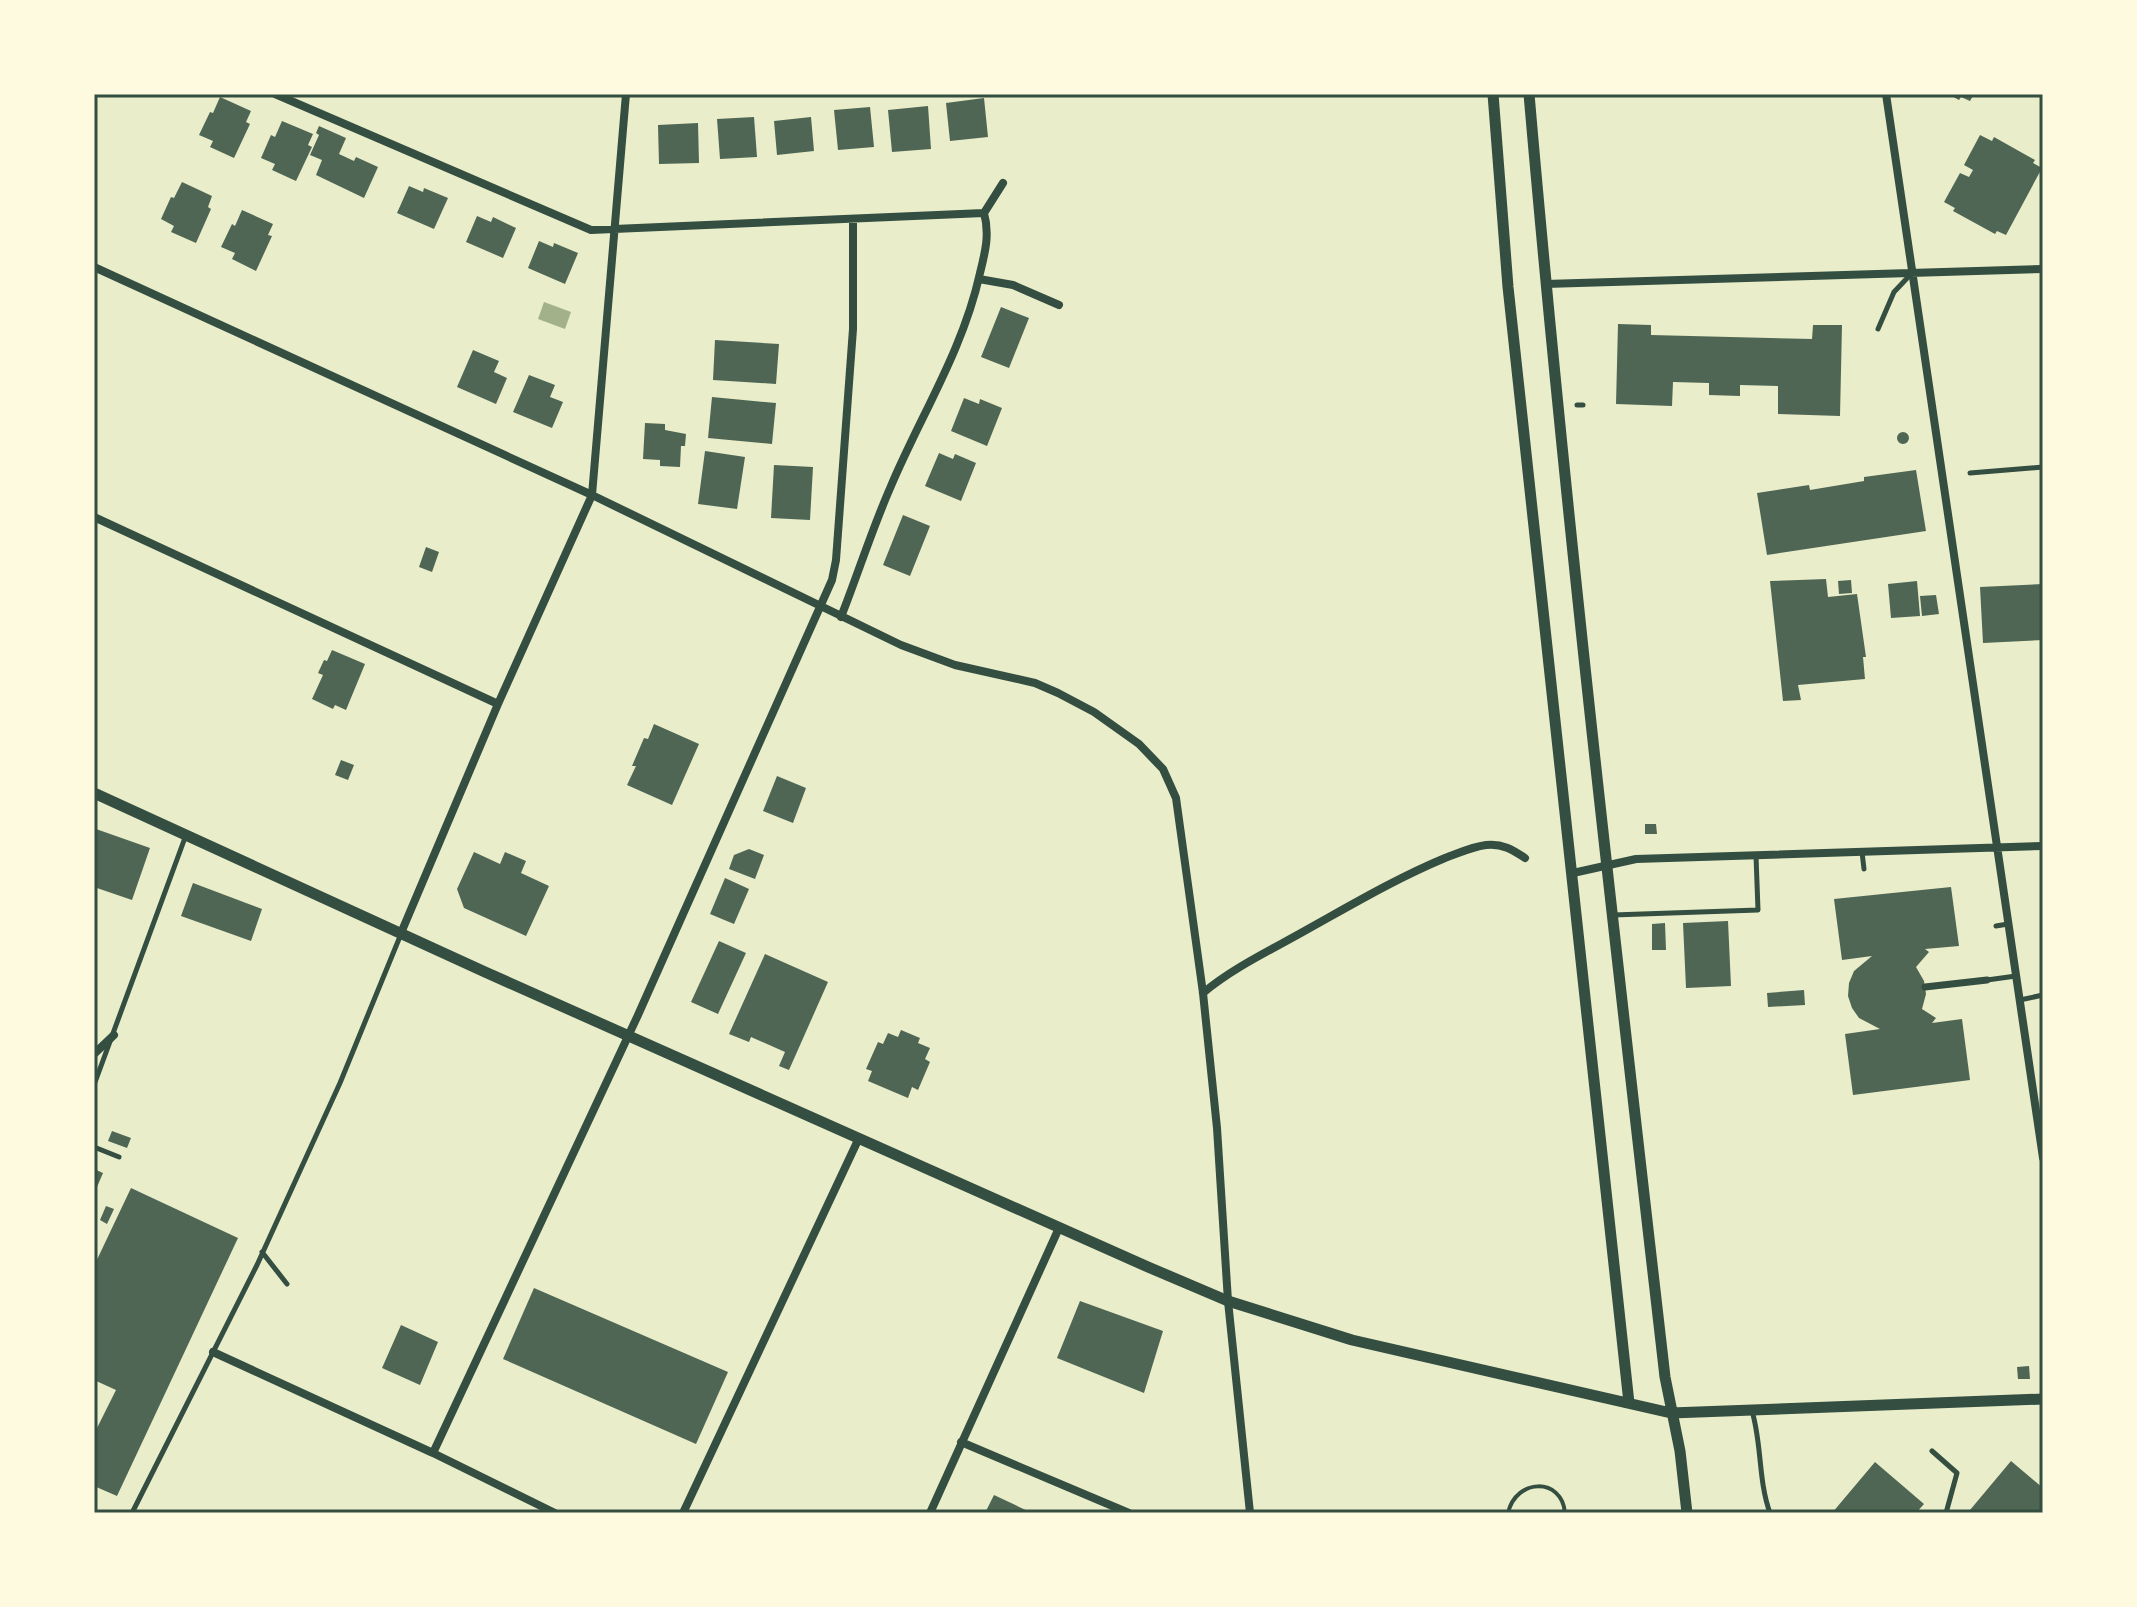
<svg xmlns="http://www.w3.org/2000/svg" width="2137" height="1607" font-family="'Golos Text',sans-serif">
  <style>
    .water { fill: #a3b18a }
    .building { fill: #4f6655 }
    .lines { fill: none; stroke-linecap: round; stroke-linejoin: round }
    .path { stroke: #344e41; stroke-width: 4 }
    .service { stroke: #344e41; stroke-width: 5 }
    .pedestrian { stroke: #344e41; stroke-width: 7 }
    .minor { stroke: #344e41; stroke-width: 8 }
    .tertiary { stroke: #344e41; stroke-width: 11 }
    .neatline { fill: none; stroke: #344e41; stroke-width: 3 }
  </style>
  <rect width="100%" height="100%" fill="#e9edc9"/>
  <!-- water -->
  <path class="water" d="M544,302L571,312L565,329L538,319Z"/>
  <!-- building -->
  <path class="building" d="M1948,94H1974L1970,101L1961,97L1959,100Z
    M220,97L251,111L246,122L250,124L234,158L210,147L213,141L199,135L210,112L213,113Z
    M984,98L988,137L950,141L946,103Z
    M928,106L931,149L892,152L888,110Z
    M870,107L874,147L838,150L834,110Z
    M754,117L757,157L720,159L717,119Z
    M811,117L814,151L777,155L774,121Z
    M282,121L313,134L308,145L312,147L296,181L272,170L275,164L261,158L271,135L275,137Z
    M698,123L699,163L659,164L658,125Z
    M319,126L346,138L339,154L354,161L356,157L378,167L364,198L316,175L322,160L310,155L319,135L316,133Z
    M1980,135L1992,141L1994,137L2035,160L2033,163L2042,168L2006,235L1997,231L1995,234L1953,211L1955,208L1944,202L1960,173L1969,177L1973,170L1964,165Z
    M182,182L212,196L208,207L211,209L196,243L171,232L174,226L161,219L171,197L174,198Z
    M409,186L423,192L424,188L448,198L434,229L397,213Z
    M242,210L273,224L268,235L272,236L256,271L232,259L235,253L221,247L232,224L235,226Z
    M477,216L491,222L493,217L516,228L503,258L466,242Z
    M539,241L553,247L554,243L578,253L565,284L528,268Z
    M1001,307L1029,318L1009,368L981,357Z
    M1618,324L1651,325V335L1812,339L1813,325H1842L1840,416L1778,414V386L1740,385V396L1709,395V383L1673,382L1672,406L1616,404Z
    M715,340L779,344L776,384L713,380Z
    M473,350L499,361L494,372L507,378L496,404L457,387Z
    M529,375L555,385L550,397L563,402L552,428L513,412Z
    M712,397L776,403L772,444L708,438Z
    M964,398L979,404L980,399L1002,408L987,446L951,431Z
    M645,423L665,424V430L686,434L685,446H681L680,467L660,466V460L643,459Z
    M1897 438a6 6 0 1 1 12 0a6 6 0 1 1-12 0Z
    M705,451L745,457L737,509L698,504Z
    M939,453L953,459L955,454L976,463L961,501L925,486Z
    M774,465L813,467L810,520L771,518Z
    M1916,470L1926,531L1767,555L1757,493L1809,485L1810,490L1864,481V477Z
    M903,515L930,526L910,576L883,565Z
    M426,547L439,552L432,572L419,567Z
    M1826,579L1828,597L1857,594L1866,657H1863L1865,679L1798,685L1801,700L1783,701L1770,581Z
    M1851,580L1852,593L1839,594L1838,581Z
    M1917,581L1920,616L1891,618L1888,584Z
    M2043,584V640L1983,643L1980,587Z
    M1936,595L1939,614L1922,616L1920,596Z
    M332,650L365,664L346,710L335,705L333,709L312,699L323,675L318,673L324,660L327,661Z
    M654,724L699,744L672,805L627,785L636,766H632L644,738L648,739Z
    M341,760L354,765L348,780L335,775Z
    M777,776L806,788L793,823L763,811Z
    M1645,824H1656L1657,834H1645Z
    M96,829L150,848L132,900L94,887Z
    M749,849L764,855L755,879L729,869L734,855Z
    M474,852L500,864L505,852L526,861L521,873L549,886L526,936L464,908L457,889Z
    M725,878L749,889L734,924L710,914Z
    M193,883L262,909L251,941L181,916Z
    M1951,887L1959,946L1925,949L1929,952L1916,967L1924,981L1926,994L1922,1009L1936,1018L1932,1023L1962,1019L1970,1080L1853,1095L1845,1034L1880,1029L1859,1018L1852,1008L1848,996L1849,983L1854,971L1872,956L1842,960L1834,899Z
    M1728,921L1731,986L1686,988L1683,923Z
    M1665,923L1666,950H1652V924Z
    M719,941L746,953L718,1014L691,1002Z
    M765,954L828,982L789,1070L779,1066L785,1052L751,1037L749,1042L729,1034Z
    M1804,990L1805,1005L1768,1007L1767,993Z
    M901,1030L920,1038L918,1043L930,1048L925,1059L930,1062L918,1090L912,1087L908,1098L868,1081L872,1071L866,1069L878,1042L883,1044L888,1033L898,1037Z
    M112,1131L131,1138L127,1148L108,1141Z
    M94,1169L103,1173L94,1194Z
    M131,1188L238,1238L117,1496L94,1486V1434L116,1390L94,1380V1266Z
    M106,1206L114,1209L107,1224L100,1220Z
    M534,1288L728,1372L696,1444L503,1359Z
    M1080,1301L1163,1331L1144,1393L1057,1358Z
    M401,1325L438,1342L420,1385L382,1368Z
    M2029,1366L2030,1379H2018L2017,1367Z
    M2011,1461L2043,1488V1513H1974L1970,1510Z
    M1875,1462L1924,1504L1916,1513H1832Z
    M994,1495L1032,1513H985Z"/>
  <g class="lines">
    <!-- path -->
    <path class="path" d="M1508,1513C1516,1478 1562,1477 1565,1513"/>
    <!-- service -->
    <path class="service" d="M1878,329L1894,292L1912,273
      M1577,405H1583
      M1970,473L2043,467
      M1862,852L1864,869
      M1613,915L1758,910L1756,856
      M1996,926L2008,924
      M1987,980L2016,976
      M2020,1000L2043,995
      M94,1085L186,835
      M94,1147L119,1157
      M262,1252L287,1284
      M1752,1411C1762,1444 1758,1480 1770,1513
      M1932,1451L1957,1473L1946,1513
      M132,1513L257,1265L340,1083L401,934"/>
    <!-- pedestrian -->
    <path class="pedestrian" d="M1925,987L1987,980"/>
    <!-- minor -->
    <path class="minor" d="M275,94L591,230L984,213L1003,183
      M1886,94L2043,1158
      M94,267L592,495L901,645L955,665L1035,683L1058,693L1094,712L1139,744L1163,769L1176,798L1203,993L1217,1128L1228,1301L1250,1513
      M979,279L1013,285L1059,305
      M1545,284L2043,269
      M94,517L498,704
      M841,617C858,574 872,529 891,486C921,415 963,350 980,273C985,253 990,234 984,213
      M1573,873L1636,859L2043,846
      M401,933L498,704L592,495L626,94
      M1203,993C1234,967 1273,949 1308,929C1353,904 1397,878 1445,858C1459,853 1471,847 1486,845C1502,843 1513,850 1525,858
      M94,1054L114,1035
      M213,1352L433,1453L555,1513
      M961,1442L1129,1513
      M433,1453L638,1015L832,580L836,560L853,329V219
      M683,1513L859,1138
      M930,1513L1059,1228"/>
    <!-- tertiary -->
    <path class="tertiary" d="M1493,94L1508,287L1629,1403
      M1529,94C1566,523 1616,950 1665,1377L1680,1451L1687,1513
      M94,793L485,972L1148,1267L1228,1301L1352,1340L1671,1413L2043,1399"/>
  </g>
  <!-- border -->
  <rect width="2137" height="1607" fill="none" stroke="#fefae0" stroke-width="192"/>
  <rect x="96" y="96" width="1945" height="1415" class="neatline"/>
</svg>
